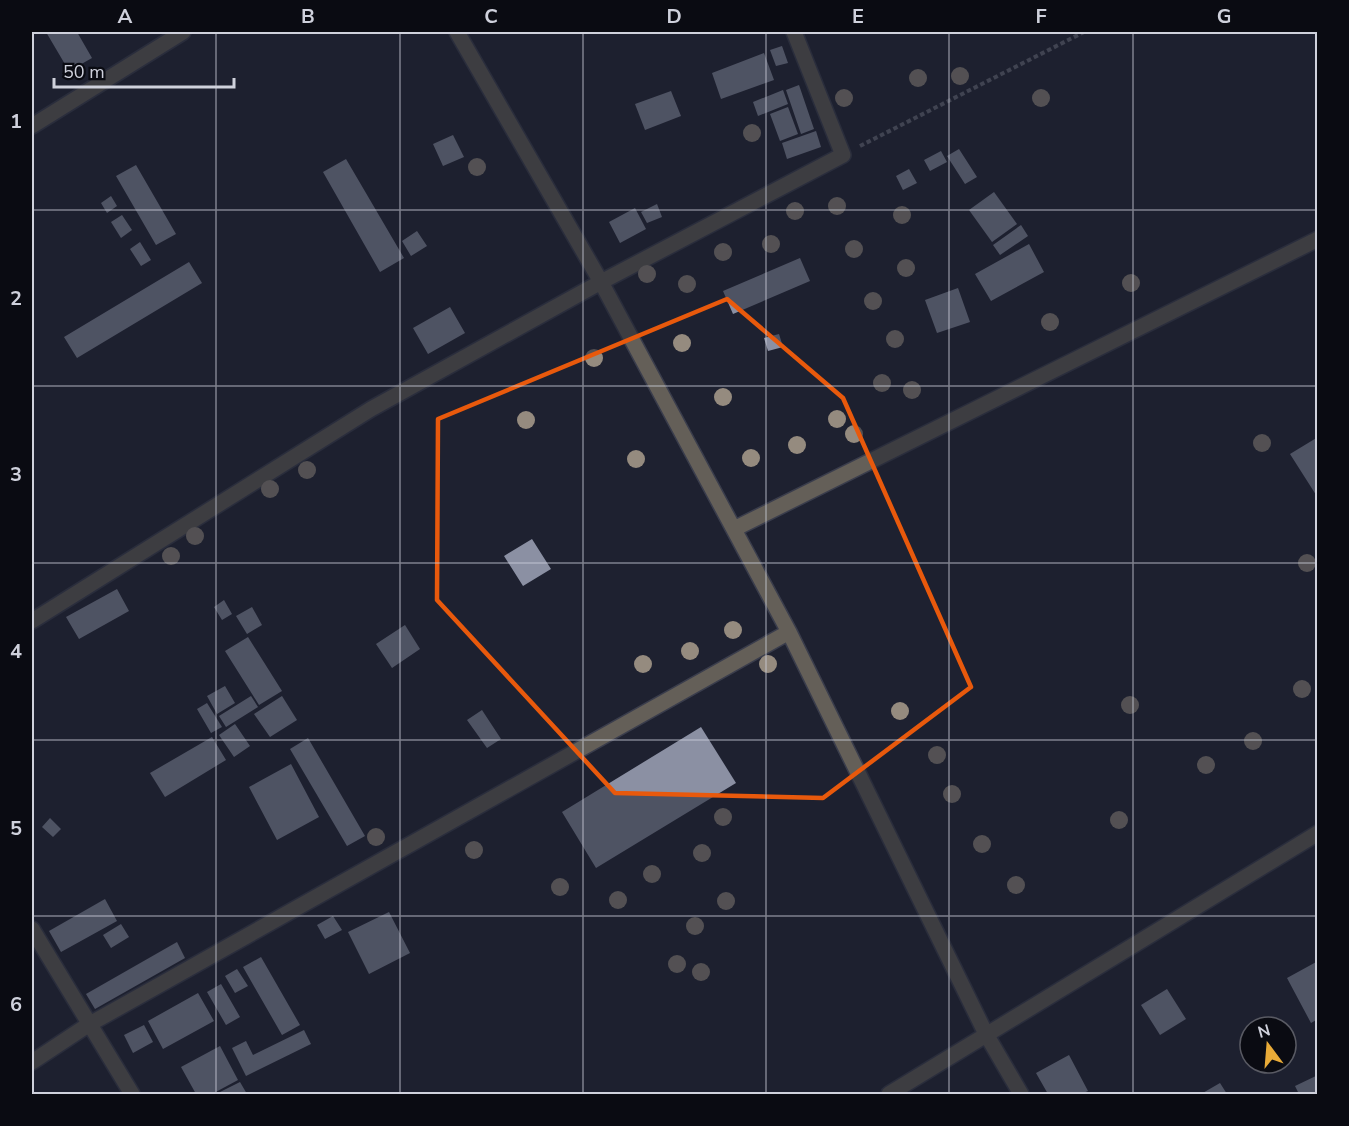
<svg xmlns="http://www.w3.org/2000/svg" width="1349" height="1126" font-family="'Nunito Sans',sans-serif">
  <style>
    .building { fill: #8b90a3 }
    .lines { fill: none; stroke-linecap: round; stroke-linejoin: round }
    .minor-casing { stroke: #3a3d4c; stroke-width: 18 }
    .path { stroke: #6a6d7a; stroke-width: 4; stroke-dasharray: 4.5 3; stroke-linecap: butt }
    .minor { stroke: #645f58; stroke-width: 15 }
    .tree { fill: #958b7f }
    .marked { fill: none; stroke: #e8590c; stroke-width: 4.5; stroke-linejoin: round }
    .grid { fill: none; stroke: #cfd1dc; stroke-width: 1.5; stroke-opacity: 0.55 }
    .neatline { fill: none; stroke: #cfd1dc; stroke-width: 2 }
    .grid-label { font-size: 20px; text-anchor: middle; font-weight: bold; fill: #cfd1dc }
  </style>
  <rect width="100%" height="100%" fill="#1e2130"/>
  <!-- building -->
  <path class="building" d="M46,32H77L92,58L69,71Z
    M782,46L788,63L776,66L770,50Z
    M764,53L774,80L721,99L712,73Z
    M799,85L814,129L801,134L786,90Z
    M783,90L788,104L758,116L753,102Z
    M671,91L681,116L645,130L635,104Z
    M788,107L798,134L780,141L770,114Z
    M816,131L821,147L787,159L782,143Z
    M453,135L464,157L443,166L433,144Z
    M959,149L977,177L965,184L947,156Z
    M941,151L947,162L930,171L924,160Z
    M346,159L404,258L380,272L323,172Z
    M136,165L176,234L156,245L116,176Z
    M909,169L917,183L903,190L896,176Z
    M994,192L1017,224L992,242L969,210Z
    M111,196L117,206L107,213L101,203Z
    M657,204L662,217L647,223L641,212Z
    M635,208L646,229L620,243L609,222Z
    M122,215L132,230L121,238L111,222Z
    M1021,225L1028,236L1000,255L993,245Z
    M417,231L427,246L411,256L402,241Z
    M140,242L151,260L141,266L130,249Z
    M1029,244L1044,272L991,301L975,274Z
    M800,258L810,281L733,314L723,291Z
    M189,262L202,283L77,358L64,337Z
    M958,288L970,322L937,333L925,300Z
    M450,307L465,333L428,354L413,328Z
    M779,334L783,347L768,351L764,338Z
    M1318,437V498L1290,454Z
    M532,539L551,569L523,586L504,556Z
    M117,589L129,611L79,639L66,617Z
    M224,600L232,614L222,620L214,607Z
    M252,607L262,625L247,634L236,616Z
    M405,625L420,649L392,668L376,644Z
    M248,637L282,691L259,705L225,651Z
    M225,686L235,703L217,714L207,696Z
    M251,696L258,707L226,727L219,716Z
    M282,696L297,720L270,737L254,714Z
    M207,703L222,727L211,733L197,709Z
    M482,710L501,739L487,748L467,720Z
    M235,724L250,746L234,757L219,735Z
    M701,727L736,783L596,868L562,812Z
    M212,737L226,760L165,797L150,773Z
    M308,738L365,836L347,846L290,749Z
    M291,764L319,817L277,840L249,787Z
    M50,818L61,829L53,837L42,827Z
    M105,899L117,921L61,952L49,931Z
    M389,912L410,953L369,974L348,932Z
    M333,916L342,930L325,939L317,925Z
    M121,924L129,937L111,948L103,935Z
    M177,942L185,958L95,1009L86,994Z
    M261,957L300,1025L282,1035L243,967Z
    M1318,961V1019L1311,1023L1287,978Z
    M237,969L248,986L235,993L225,976Z
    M221,984L240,1017L226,1025L207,992Z
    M1167,989L1186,1019L1160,1035L1141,1005Z
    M198,993L214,1021L163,1049L148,1021Z
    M144,1025L153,1042L133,1053L124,1035Z
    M304,1030L311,1044L246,1076L232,1048L246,1041L253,1055Z
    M220,1046L238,1080L212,1094H196L181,1067Z
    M1069,1055L1088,1091L1081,1094H1048L1036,1073Z
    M1318,1075V1094H1299L1295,1086Z
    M240,1082L247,1094H216Z
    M1220,1083L1227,1094H1201Z"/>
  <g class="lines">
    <defs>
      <path id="minor" d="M457,32L601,282L789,632L986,1034L1021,1094
        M32,126L183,32
        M734,529L1318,239
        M32,621L371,409L601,282L843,155L794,32
        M32,929L132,1094
        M32,1062L88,1025L789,632
        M889,1094L1318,833"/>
    </defs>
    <!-- minor casing -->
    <use href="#minor" class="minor-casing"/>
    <!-- path -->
    <path class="path" d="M860,146L1084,32"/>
    <!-- minor -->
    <use href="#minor" class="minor"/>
  </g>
  <!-- trees -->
  <g class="tree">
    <circle cx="960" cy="76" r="9"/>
    <circle cx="918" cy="78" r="9"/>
    <circle cx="844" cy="98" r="9"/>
    <circle cx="1041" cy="98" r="9"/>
    <circle cx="752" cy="133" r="9"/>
    <circle cx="477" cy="167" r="9"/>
    <circle cx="837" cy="206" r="9"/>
    <circle cx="795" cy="211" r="9"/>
    <circle cx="902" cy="215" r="9"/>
    <circle cx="771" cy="244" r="9"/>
    <circle cx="854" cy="249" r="9"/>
    <circle cx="723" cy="252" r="9"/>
    <circle cx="906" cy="268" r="9"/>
    <circle cx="647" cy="274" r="9"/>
    <circle cx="1131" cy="283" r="9"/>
    <circle cx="687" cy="284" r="9"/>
    <circle cx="873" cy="301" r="9"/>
    <circle cx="1050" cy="322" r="9"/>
    <circle cx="895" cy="339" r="9"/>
    <circle cx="682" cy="343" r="9"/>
    <circle cx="594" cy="358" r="9"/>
    <circle cx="882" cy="383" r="9"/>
    <circle cx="912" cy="390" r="9"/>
    <circle cx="723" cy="397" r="9"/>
    <circle cx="837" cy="419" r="9"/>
    <circle cx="526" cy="420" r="9"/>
    <circle cx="854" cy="434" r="9"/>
    <circle cx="1262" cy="443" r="9"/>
    <circle cx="797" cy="445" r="9"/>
    <circle cx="751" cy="458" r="9"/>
    <circle cx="636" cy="459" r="9"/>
    <circle cx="307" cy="470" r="9"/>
    <circle cx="270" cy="489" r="9"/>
    <circle cx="195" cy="536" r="9"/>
    <circle cx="171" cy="556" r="9"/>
    <circle cx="1307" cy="563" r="9"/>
    <circle cx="733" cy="630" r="9"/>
    <circle cx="690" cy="651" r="9"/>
    <circle cx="643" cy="664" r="9"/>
    <circle cx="768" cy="664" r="9"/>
    <circle cx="1302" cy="689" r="9"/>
    <circle cx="1130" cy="705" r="9"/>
    <circle cx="900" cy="711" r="9"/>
    <circle cx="1253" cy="741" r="9"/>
    <circle cx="937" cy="755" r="9"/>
    <circle cx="1206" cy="765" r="9"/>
    <circle cx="952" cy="794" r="9"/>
    <circle cx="723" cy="817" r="9"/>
    <circle cx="1119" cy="820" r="9"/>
    <circle cx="376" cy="837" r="9"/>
    <circle cx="982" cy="844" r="9"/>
    <circle cx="474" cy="850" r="9"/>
    <circle cx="702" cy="853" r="9"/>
    <circle cx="652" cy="874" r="9"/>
    <circle cx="1016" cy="885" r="9"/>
    <circle cx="560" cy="887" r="9"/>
    <circle cx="618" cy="900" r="9"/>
    <circle cx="726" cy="901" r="9"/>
    <circle cx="695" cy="926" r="9"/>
    <circle cx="677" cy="964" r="9"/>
    <circle cx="701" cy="972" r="9"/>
  </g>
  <!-- marked area -->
  <path d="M0 0H1349V1126H0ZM727,299L843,398L971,687L823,798L615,793L437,600L438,419Z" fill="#1e2130" fill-opacity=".55" fill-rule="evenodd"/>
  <path class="marked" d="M727,299L843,398L971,687L823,798L615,793L437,600L438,419Z"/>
  <!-- grid -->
  <path class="grid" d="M216,32V1094M400,32V1094M583,32V1094M766,32V1094M949,32V1094M1133,32V1094M32,210H1318M32,386H1318M32,563H1318M32,740H1318M32,916H1318"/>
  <!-- border -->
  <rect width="1349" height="1126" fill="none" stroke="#0a0b12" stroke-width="66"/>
  <!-- north arrow -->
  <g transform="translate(1268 1045) rotate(344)"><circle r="28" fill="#0a0b12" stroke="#595a63" stroke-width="1.5"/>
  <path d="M0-4.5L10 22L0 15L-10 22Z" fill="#e9ab38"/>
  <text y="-9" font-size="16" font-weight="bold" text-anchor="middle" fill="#cfd1dc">N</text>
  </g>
  <!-- scale -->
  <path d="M54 78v9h180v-9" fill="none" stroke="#cfd1dc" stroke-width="3"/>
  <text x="63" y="78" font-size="18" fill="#cfd1dc" stroke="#0a0b12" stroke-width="4.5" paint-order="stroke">50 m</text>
  <rect x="33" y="33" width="1283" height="1060" class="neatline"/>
  <g class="grid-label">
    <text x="125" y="23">A</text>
    <text x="308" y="23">B</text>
    <text x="491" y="23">C</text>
    <text x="674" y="23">D</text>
    <text x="858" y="23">E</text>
    <text x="1041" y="23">F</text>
    <text x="1224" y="23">G</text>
    <text x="16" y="128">1</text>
    <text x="16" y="305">2</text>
    <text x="16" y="481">3</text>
    <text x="16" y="658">4</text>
    <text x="16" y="835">5</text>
    <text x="16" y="1011">6</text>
  </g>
</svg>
